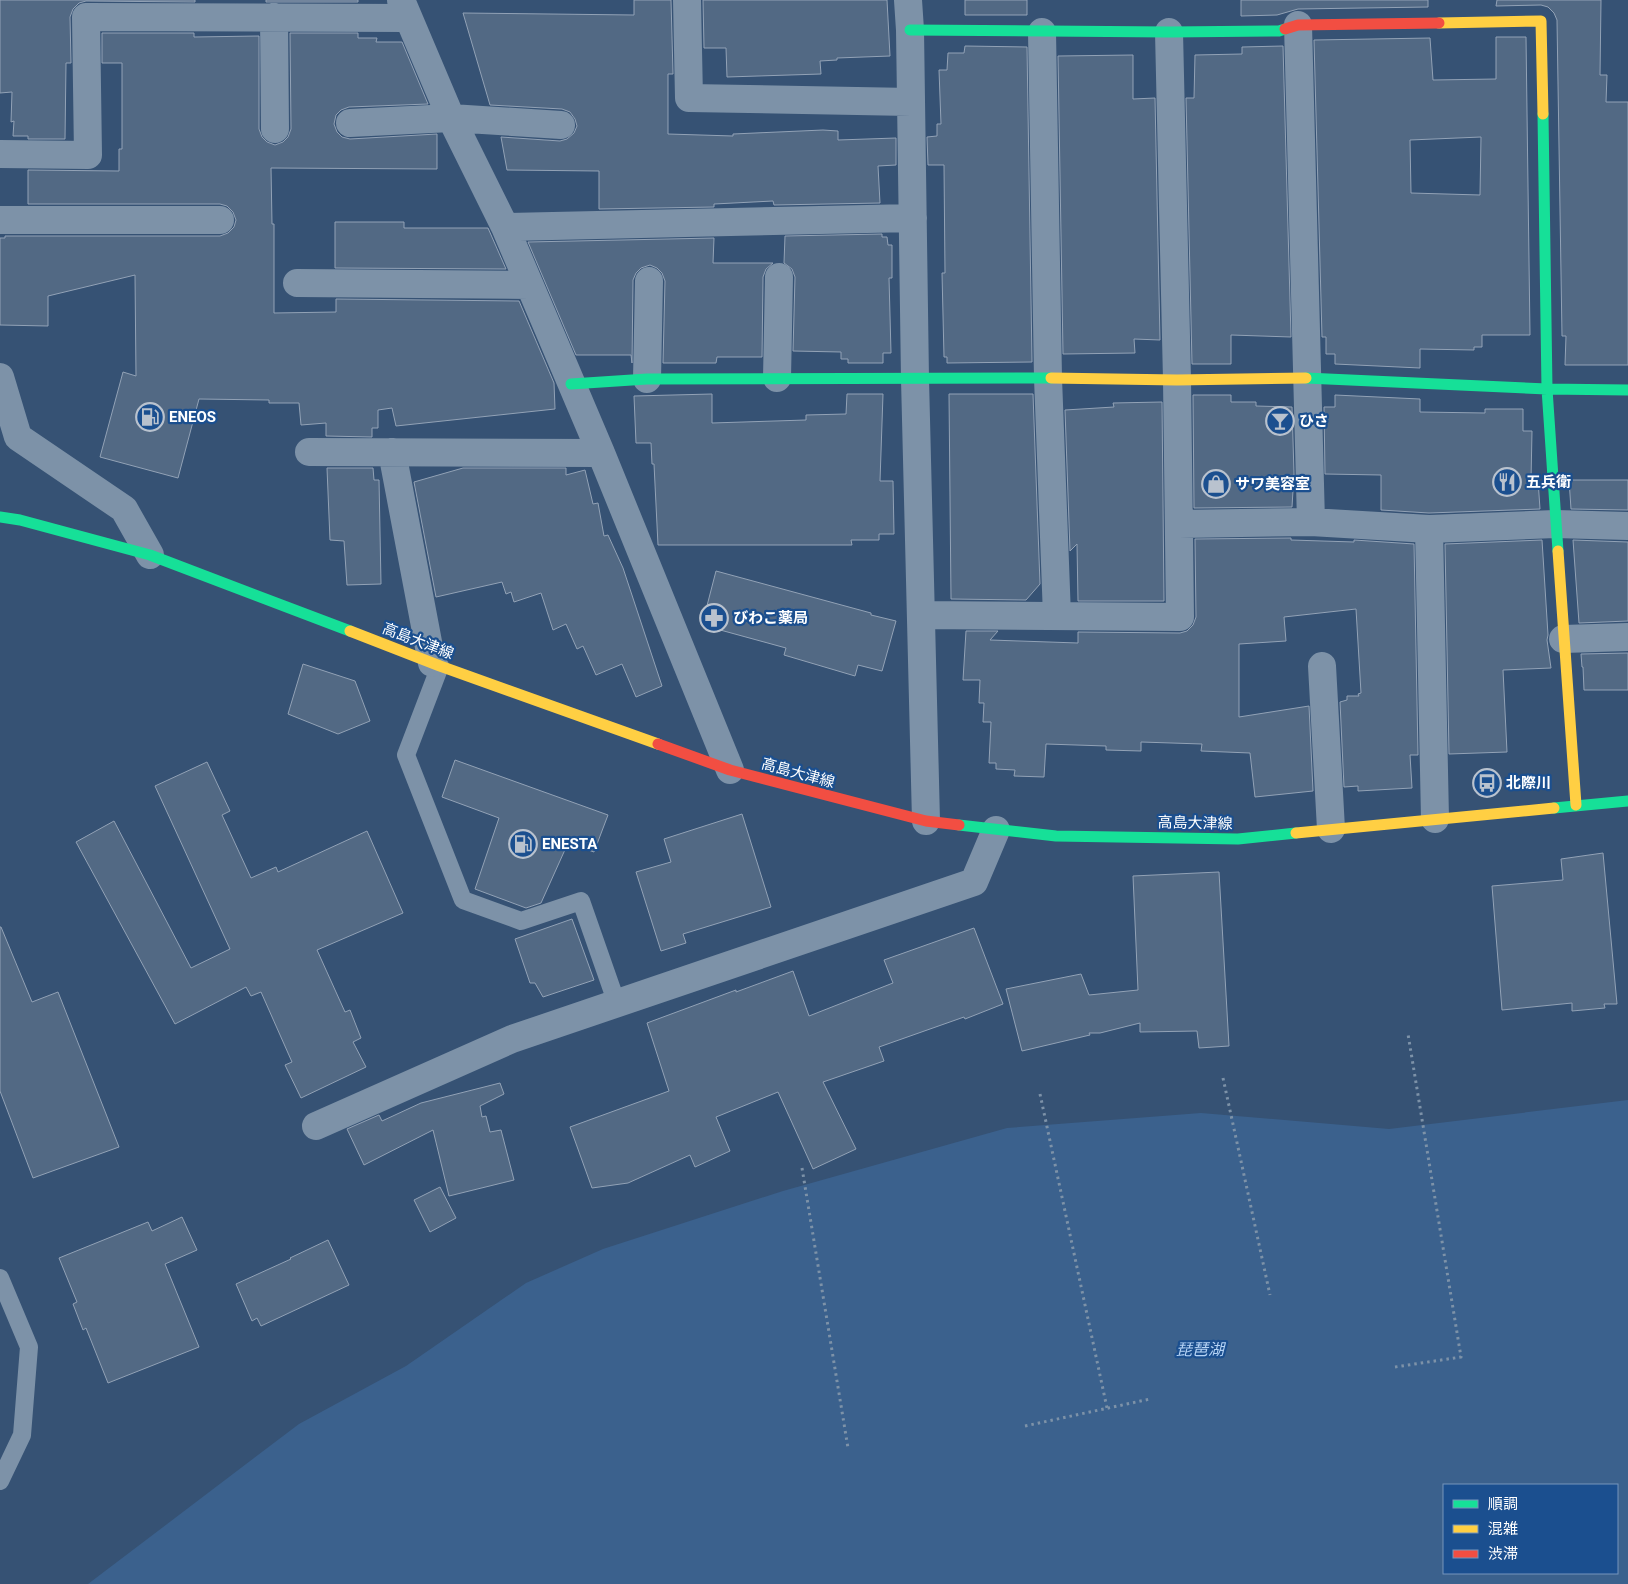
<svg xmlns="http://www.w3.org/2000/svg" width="1628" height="1584" font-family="Roboto,'Noto Sans JP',sans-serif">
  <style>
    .water { fill: #3b618d; fill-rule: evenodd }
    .building { fill: #526984; stroke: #92a2b6; fill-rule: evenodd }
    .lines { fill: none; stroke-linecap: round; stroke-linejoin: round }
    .path { stroke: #7d92a8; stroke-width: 3; stroke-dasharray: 2.5 4; stroke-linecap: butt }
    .lane { stroke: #7d92a8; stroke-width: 18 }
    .street { stroke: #7d92a8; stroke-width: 28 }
    .fast { stroke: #16e098; stroke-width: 11 }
    .slow { stroke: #ffcf43; stroke-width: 11 }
    .jam { stroke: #f24e42; stroke-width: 11 }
    .labels { text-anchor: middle; stroke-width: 4.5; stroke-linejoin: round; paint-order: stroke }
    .poi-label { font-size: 15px; font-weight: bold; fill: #fff; stroke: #1b4f8f; text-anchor: start }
    .street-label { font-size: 15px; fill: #fff; stroke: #1b4f8f }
    .water-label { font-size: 16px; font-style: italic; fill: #b5d3f5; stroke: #1b4f8f }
  </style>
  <rect width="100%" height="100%" fill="#365274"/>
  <!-- water -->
  <path class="water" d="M1628,1100V1584H88L299,1424L406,1366L526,1283L603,1249L783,1191L1007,1128L1201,1113L1389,1129ZM1444,1485H1617V1573H1444Z"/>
  <!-- building -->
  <path class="building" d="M0,0H195V2L86,1L79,3L73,9L70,17L71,63H66L65,139H28V136H13L14,121L11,122L12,92L0,93Z
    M266,0H358V2H266Z
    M634,0H671L673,74H668V134L733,136V134L823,130L838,131V140L896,138V165L878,166L880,203L774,205L773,201L714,204V207L599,209V171L507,170L501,137L560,141L567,139L574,133L577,126L575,119L570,112L562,109L490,105L463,13L634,15Z
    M703,0H887L890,56L837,58V60L820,61L821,74L727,77L726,48H704Z
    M965,0H1027V15H965Z
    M1241,0H1428V7L1298,9L1277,15L1241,16Z
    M1497,0H1601L1600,75H1607L1606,102H1628V365H1565L1566,336H1562L1557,20L1554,13L1548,7L1541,5L1496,6Z
    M102,33H194V37L259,36V129L262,137L267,142L275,145L283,142L288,137L291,129L290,33H358V38H377L376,42H402L428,104L349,107L341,110L336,115L334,124L337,132L342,137L350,139L437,134V169L271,168L272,224H274V313L336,312V299L519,301L554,383L555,409L396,426L392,408L378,410V428H372V437L326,436V423L301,425L299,403H269V400L199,399L178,478L100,457L123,372L136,376L135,275L48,296V326L0,325V238H5V236H220L228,233L234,227L236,220L233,212L227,206L220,204H28V170L119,171V149H122V63H102Z
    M1496,37H1526L1530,335H1482V347H1474V350L1420,349V368L1335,364V354H1326V337H1322L1314,40L1430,38L1433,80L1496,79ZM1481,137L1480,195L1411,193L1410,140Z
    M965,46L1027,47L1032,362L947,363V357H944L942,273H945L944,165H928L927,137L937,136V124H941L939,70H947L948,53H964Z
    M1283,46L1291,337L1231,335V364H1192L1186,98H1194L1195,55L1242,54V47Z
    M1133,55V99L1155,98L1160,340L1134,339L1135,353L1063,354L1058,56Z
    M335,222H404V228H488L506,269L335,268Z
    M882,234V237H887L888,245H892V278H889L891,353H883V363H848V359H841V352L793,351L795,277L792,269L784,263L785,236Z
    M714,238L713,263H773L766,269L763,277L762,357H717L716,363H663L665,281L662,273L657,268L650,265L641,268L636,273L633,280L632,363L631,355H576L528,242Z
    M712,394V423L806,420V415L846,414L847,394H883L880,481H893L894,534H879V540H851L852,545H658L654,464H652L651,443H636L634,396Z
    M949,394H1033L1040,584L1026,600L951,599Z
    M1193,395H1231V402H1256V406L1292,407L1294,474L1292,507L1194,508Z
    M1335,395L1420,399V412L1485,413V409H1523V431H1532L1531,480H1538L1540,509L1429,513L1381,510V475L1325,474L1324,407H1335Z
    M1162,402L1164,601H1078L1077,544L1070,551L1065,410L1114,407L1113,403Z
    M327,468H373L374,480H379L381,584L347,585L344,541L330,540Z
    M463,468H566V475L585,470L593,504L598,503L604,536L608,535L623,568L662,686L636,697L622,664L596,675L583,646L577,649L566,624L553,630L541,593L514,602L511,592L506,594L502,582L436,597L414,482Z
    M1569,480H1628V510L1571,509Z
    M1291,538V540L1354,542V540L1414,544L1418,755H1410L1412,788L1358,791V786L1344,787L1340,702L1347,700V696H1359L1358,694L1361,693L1356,609L1284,617L1286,641L1239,644V717L1309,706L1313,791L1255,797L1250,753L1201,751L1202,744L1141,742V751L1106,750V746L1046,744L1044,777L1014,776L1015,770L996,769V763H989L991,722H983L984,703H979L980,680H963L966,631H998L990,640L1078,643V632L1180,633L1187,631L1193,625L1196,617L1195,539Z
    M1542,540L1548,635L1547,640L1551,668L1503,670L1507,752L1449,754L1445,544Z
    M1573,540L1628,542V621L1579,623Z
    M716,571L871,613V615L896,621L882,671L858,665L855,676L784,655L786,648L702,625Z
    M1628,653V690H1584L1583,667H1582L1581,654Z
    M303,664L355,681L370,721L338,734L288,714Z
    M455,760L608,815L594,852L568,843L541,903L526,908L475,889L499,818L442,797Z
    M207,762L230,811L222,815L251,878L276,867L278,872L367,831L403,913L317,950L345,1012L350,1010L361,1038L353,1042L366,1067L301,1098L285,1065L292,1062L261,992L251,996L246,987L175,1024L76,842L114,821L191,968L230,949L155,786Z
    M742,814L771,907L683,934L686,943L661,951L636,872L671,862L664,839Z
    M1603,853L1617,1004H1604L1605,1008L1572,1011V1003L1502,1010L1492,886L1563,880L1561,859Z
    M1219,872L1229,1046L1199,1048L1197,1031L1140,1032V1023L1100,1033H1089L1090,1035L1022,1051L1006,989L1081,974L1089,995L1138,990L1133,876Z
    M572,919L594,980L543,997L535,983H530L515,939Z
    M0,927H1L32,1002L58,992L119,1147L33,1178L0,1091Z
    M974,928L1003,1004L965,1019L964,1017L879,1047L884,1061L823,1082L856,1149L813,1169L778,1092L716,1117L730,1151L695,1167L690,1155L628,1183L592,1188L570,1127L669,1091L647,1023L736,990V992L793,971L809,1016L893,983L884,960Z
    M500,1083L504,1094L480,1106L482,1117L486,1116L490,1132L501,1130L514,1180L449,1196L433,1130L364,1165L347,1129L379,1115L382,1121L421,1103Z
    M440,1187L456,1218L430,1232L414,1200Z
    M182,1217L197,1250L165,1264L199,1347L108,1383L86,1328L83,1330L73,1304L77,1302L59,1258L148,1222L152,1231Z
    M328,1240L349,1285L261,1326L257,1318L252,1321L236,1284L291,1259L290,1258Z"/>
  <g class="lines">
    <!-- path -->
    <path class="path" d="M1223,1078L1270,1295
      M1040,1094L1107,1408
      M802,1168L848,1448
      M1395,1367L1461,1357L1408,1034
      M1025,1426L1150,1399"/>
    <!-- lane -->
    <path class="lane" d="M440,666L406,755L463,900L521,921L581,901L617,1004
      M0,1278L29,1347L22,1435L0,1481"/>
    <!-- street -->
    <path class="street" d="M401,0L451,118L505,227L601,453L730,770
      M687,0L689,98L911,102
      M908,0L910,30L915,379L926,821
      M274,17L275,129
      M1298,25L1311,522
      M1042,32L1048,378L1057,616
      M350,123L451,118L561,125
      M0,154L88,155L86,17L408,18
      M0,220H220
      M505,227L913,218
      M297,283L529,285
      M0,377L18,437L124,509L150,555
      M777,378L779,277
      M647,379L649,281
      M309,452L601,453
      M392,452L432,663
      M1179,524L1311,522L1429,529L1555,524L1628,526
      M1429,529L1435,819
      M921,615L1180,617L1177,380L1169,32
      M1563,639L1628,637
      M1322,666L1331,829
      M316,1126L512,1039L974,882L996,830"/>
    <!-- fast -->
    <path class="fast" d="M910,30L1169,32L1279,31L1285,29
      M1543,114L1547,389L1558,551
      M1306,378L1547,389L1628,390
      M571,384L647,379L1051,378
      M0,517L20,520L150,555L350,631
      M1554,808L1628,801
      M959,825L1056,836L1238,839L1296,833"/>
    <!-- slow -->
    <path class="slow" d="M1439,23L1541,21L1543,114
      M1051,378L1177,380L1306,378
      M1558,551L1576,805
      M350,631L440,666L658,744
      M1296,833L1554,808"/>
    <!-- jam -->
    <path class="jam" d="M1285,29L1298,25L1439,23
      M658,744L730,770L926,821L959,825"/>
  </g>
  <!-- icons -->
  <defs>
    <symbol id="fuel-ring" viewBox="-11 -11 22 22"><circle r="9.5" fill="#1b4f8f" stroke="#b9c2ce" stroke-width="1.5"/><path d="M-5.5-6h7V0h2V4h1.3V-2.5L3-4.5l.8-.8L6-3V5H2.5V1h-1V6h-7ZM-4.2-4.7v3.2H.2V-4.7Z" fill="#b9c2ce"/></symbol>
    <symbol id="bar-ring" viewBox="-11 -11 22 22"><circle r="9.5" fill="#1b4f8f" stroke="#b9c2ce" stroke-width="1.5"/><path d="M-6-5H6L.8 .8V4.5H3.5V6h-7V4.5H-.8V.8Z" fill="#b9c2ce"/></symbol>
    <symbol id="restaurant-ring" viewBox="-11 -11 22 22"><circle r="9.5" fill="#1b4f8f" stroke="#b9c2ce" stroke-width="1.5"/><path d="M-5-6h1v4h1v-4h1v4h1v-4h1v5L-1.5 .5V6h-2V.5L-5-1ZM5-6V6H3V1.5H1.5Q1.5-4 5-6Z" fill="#b9c2ce"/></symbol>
    <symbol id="shop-ring" viewBox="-11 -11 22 22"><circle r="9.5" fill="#1b4f8f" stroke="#b9c2ce" stroke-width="1.5"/><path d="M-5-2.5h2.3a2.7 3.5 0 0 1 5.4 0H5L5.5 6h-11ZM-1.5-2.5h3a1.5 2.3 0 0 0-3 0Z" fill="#b9c2ce"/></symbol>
    <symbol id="pharmacy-ring" viewBox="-11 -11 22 22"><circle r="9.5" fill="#1b4f8f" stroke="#b9c2ce" stroke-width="1.5"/><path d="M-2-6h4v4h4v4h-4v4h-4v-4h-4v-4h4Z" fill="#b9c2ce"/></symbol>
    <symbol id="bus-ring" viewBox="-11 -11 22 22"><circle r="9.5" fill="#1b4f8f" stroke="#b9c2ce" stroke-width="1.5"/><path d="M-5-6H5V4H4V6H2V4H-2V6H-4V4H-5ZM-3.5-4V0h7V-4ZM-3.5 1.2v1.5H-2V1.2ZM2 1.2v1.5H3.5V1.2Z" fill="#b9c2ce"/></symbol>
  </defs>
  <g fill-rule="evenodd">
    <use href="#fuel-ring" x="134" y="401" width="32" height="32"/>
    <use href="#bar-ring" x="1264" y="405" width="32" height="32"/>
    <use href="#restaurant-ring" x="1491" y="466" width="32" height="32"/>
    <use href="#shop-ring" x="1200" y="468" width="32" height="32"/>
    <use href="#pharmacy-ring" x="698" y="602" width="32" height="32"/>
    <use href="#bus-ring" x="1471" y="767" width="32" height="32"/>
    <use href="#fuel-ring" x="507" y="828" width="32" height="32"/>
  </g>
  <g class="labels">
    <!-- poi labels -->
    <g class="poi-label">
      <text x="169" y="422">ENEOS</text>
      <text x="1299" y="426">ひさ</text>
      <text x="1526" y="487">五兵衛</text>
      <text x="1235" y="489">サワ美容室</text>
      <text x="733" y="623">びわこ薬局</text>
      <text x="1506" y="788">北際川</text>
      <text x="542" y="849">ENESTA</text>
    </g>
    <!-- street labels -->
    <g class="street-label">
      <text transform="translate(418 641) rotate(21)" y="5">高島大津線</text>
      <text transform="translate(798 773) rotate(15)" y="5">高島大津線</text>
      <text transform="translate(1195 823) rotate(1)" y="5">高島大津線</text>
    </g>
    <!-- water labels -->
    <g class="water-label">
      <text x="1200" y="1355">琵琶湖</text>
    </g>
  </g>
  <!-- legend -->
  <rect x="1443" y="1484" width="175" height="90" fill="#1b4f8f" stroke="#7695bc"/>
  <rect x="1453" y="1500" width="25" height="8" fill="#16e098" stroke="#7695bc"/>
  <text x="1488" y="1509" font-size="15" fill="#ffffff">順調</text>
  <rect x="1453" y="1525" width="25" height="8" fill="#ffcf43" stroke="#7695bc"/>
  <text x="1488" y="1534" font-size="15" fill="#ffffff">混雑</text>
  <rect x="1453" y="1550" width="25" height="8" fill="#f24e42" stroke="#7695bc"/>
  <text x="1488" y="1559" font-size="15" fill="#ffffff">渋滞</text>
</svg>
